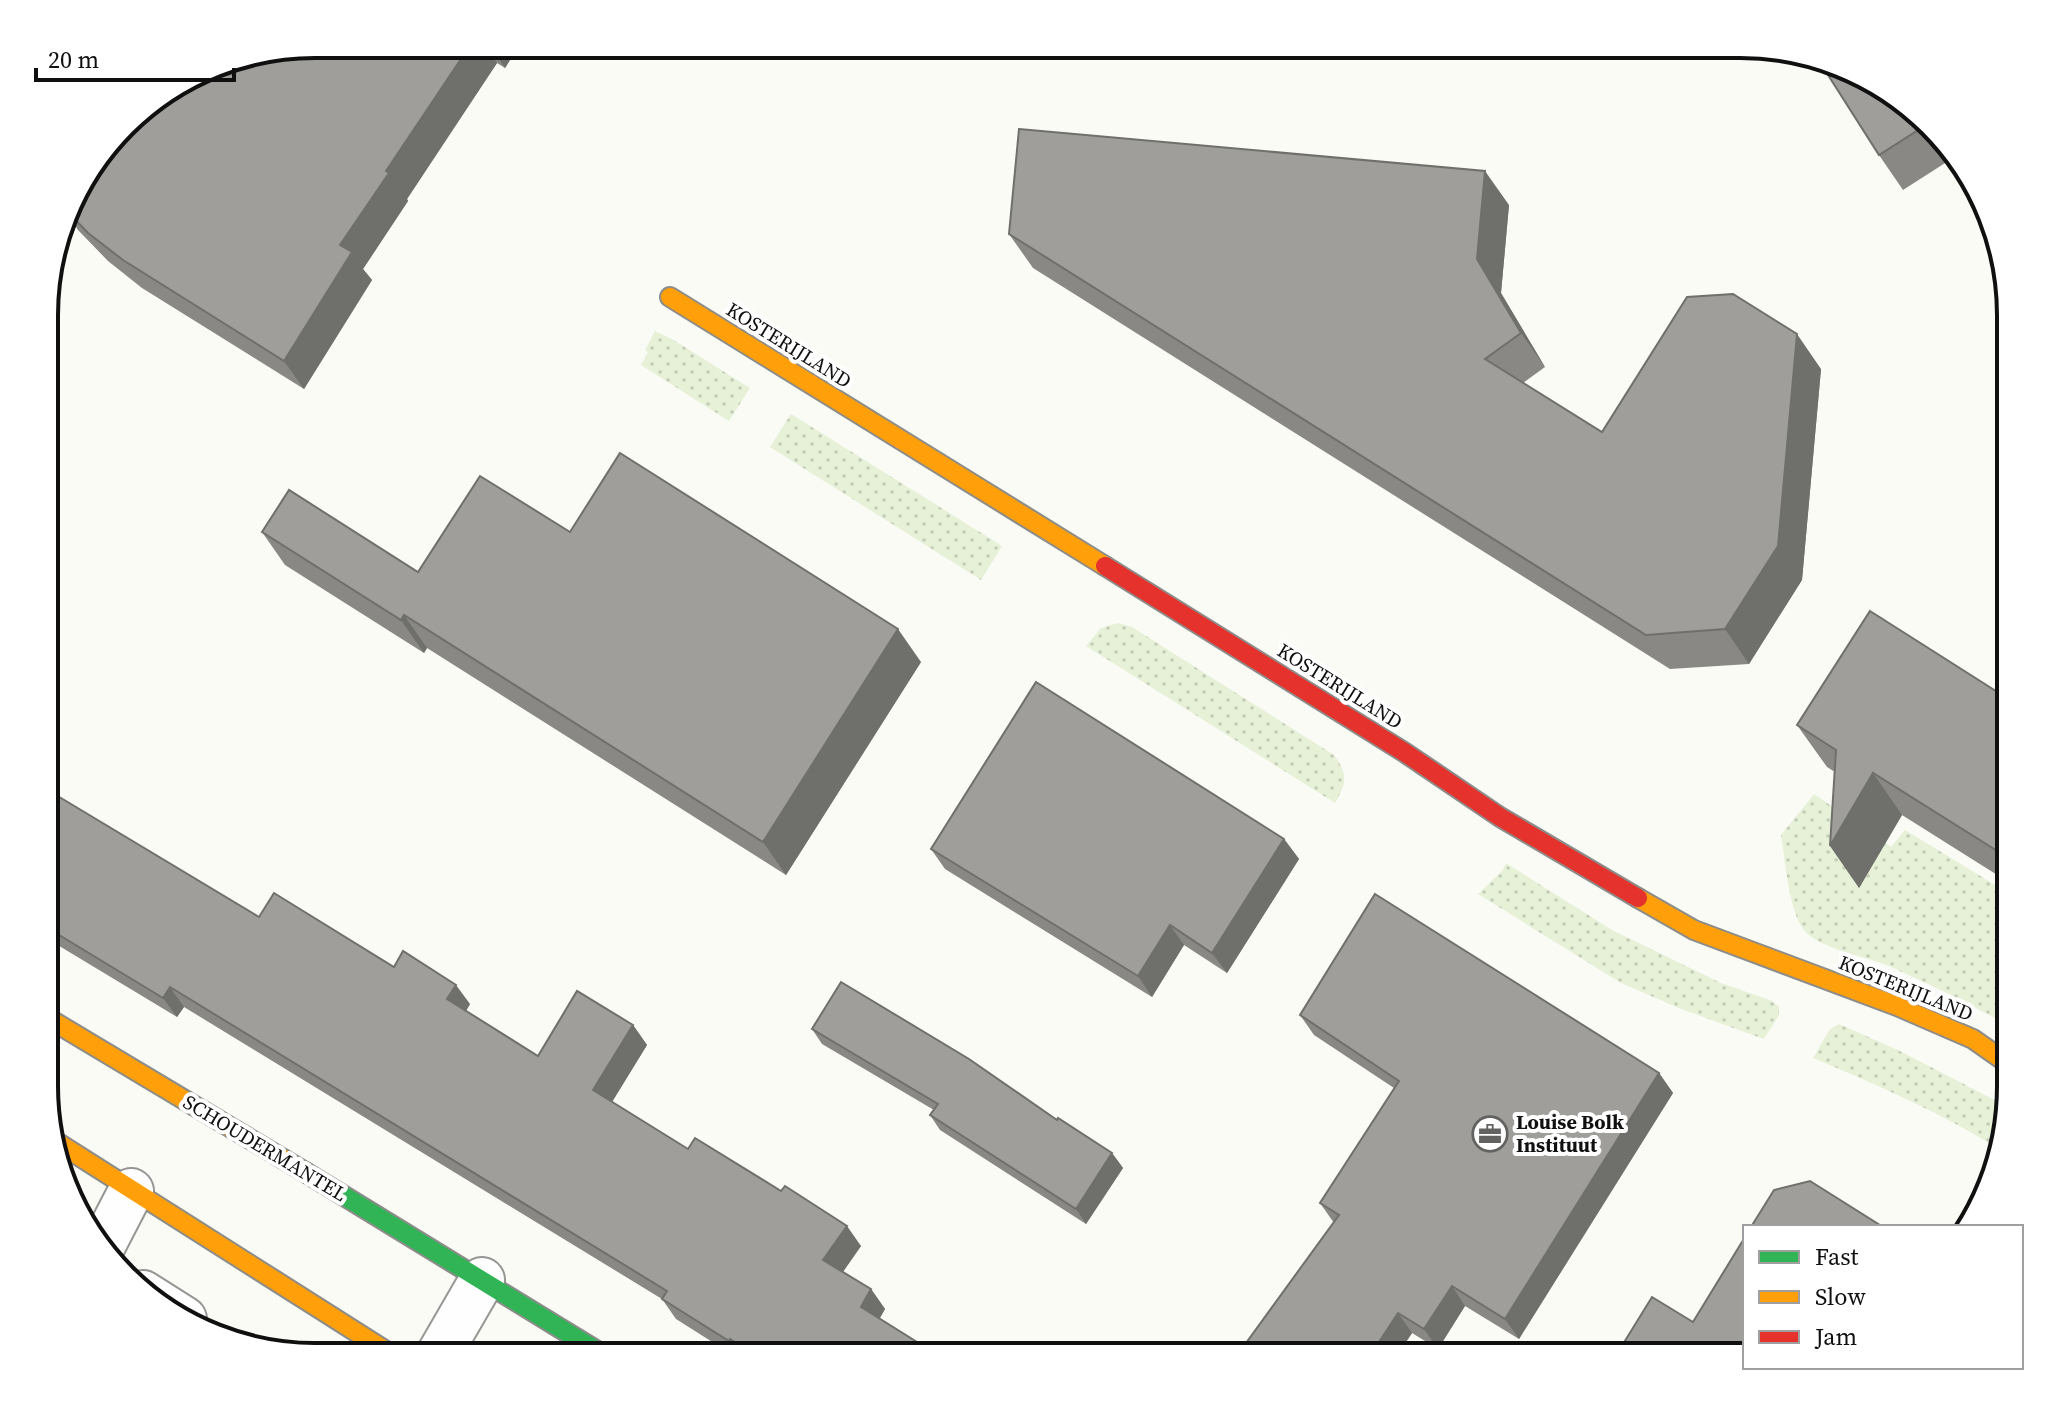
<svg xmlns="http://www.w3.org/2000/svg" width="2055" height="1401" font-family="'Source Serif 4',serif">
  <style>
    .grass { fill: url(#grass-dots) }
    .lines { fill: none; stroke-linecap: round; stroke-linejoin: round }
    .street-casing { stroke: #969694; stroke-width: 48 }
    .fast-casing { stroke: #8c8c8a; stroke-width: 22 }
    .slow-casing { stroke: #8c8c8a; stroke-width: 22 }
    .jam-casing { stroke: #8c8c8a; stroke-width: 22 }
    .street { stroke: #fefefe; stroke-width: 44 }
    .fast { stroke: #30b455; stroke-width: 18 }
    .slow { stroke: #ff9f0a; stroke-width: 18 }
    .jam { stroke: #e5322d; stroke-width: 18 }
    .wall { fill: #898885 }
    .shaded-wall { fill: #6f6f6c }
    .building { fill: #9f9e9b; stroke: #6f6f6c; stroke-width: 2 }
    .labels { text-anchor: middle; stroke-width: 8; stroke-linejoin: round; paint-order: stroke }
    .street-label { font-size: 20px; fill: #101010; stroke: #fff }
    .poi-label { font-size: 20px; font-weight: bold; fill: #101010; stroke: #fff; text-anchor: start }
    .rim { fill: none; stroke: #101010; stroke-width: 4 }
  </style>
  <defs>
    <pattern id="grass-dots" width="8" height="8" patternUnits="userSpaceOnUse" patternTransform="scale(2)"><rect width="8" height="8" fill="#e6f1d7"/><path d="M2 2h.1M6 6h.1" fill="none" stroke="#c4ceb8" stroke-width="1.8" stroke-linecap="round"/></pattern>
  </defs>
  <rect width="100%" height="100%" fill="#fbfbf6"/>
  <!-- grass -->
  <path class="grass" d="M655,331L672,339L750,388L729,421L641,365L648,352L645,350Z
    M791,414L1002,546L981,580L770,447Z
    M1118,623L1132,627L1334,755C1348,774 1347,783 1335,803L1086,646L1101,628Z
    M1814,794L1891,847L1905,830L2010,894V1026C1970,1005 1930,984 1889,966C1865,956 1819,949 1804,930C1789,912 1785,859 1781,835Z
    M1506,863L1612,930L1721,983L1772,1001L1779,1007V1015L1764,1039L1681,1009L1621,983L1478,894L1503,870Z
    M1839,1024L1898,1050L2010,1108L2001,1150C1941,1113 1878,1085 1813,1058L1830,1029Z"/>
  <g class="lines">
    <defs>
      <path id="street" d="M102,1247L131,1191
        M143,1293L184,1319
        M438,1356L482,1280"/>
      <path id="fast" d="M305,1172L607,1357"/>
      <path id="slow" d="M670,297L1105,566
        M1638,898L1694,930L1897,1006L1973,1039L2010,1065
        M46,1017L305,1172
        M52,1139L394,1356"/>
      <path id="jam" d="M1105,566L1404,752L1500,817L1638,898"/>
    </defs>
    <!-- street casing -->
    <use href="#street" class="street-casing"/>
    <!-- fast casing -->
    <use href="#fast" class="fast-casing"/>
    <!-- slow casing -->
    <use href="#slow" class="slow-casing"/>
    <!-- jam casing -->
    <use href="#jam" class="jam-casing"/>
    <!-- street -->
    <use href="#street" class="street"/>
    <!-- fast -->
    <use href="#fast" class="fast"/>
    <!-- slow -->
    <use href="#slow" class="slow"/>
    <!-- jam -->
    <use href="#jam" class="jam"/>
  </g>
  <!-- wall -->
  <path class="wall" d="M315,44H520L505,68L497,63L407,199L408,201L363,269L372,280L304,389L142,288L108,261L78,230L67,213L72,195Z
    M1905,100L1953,158L1903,190L1879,155Z
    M1509,205L1501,293L1545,367L1523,383L1602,432L1821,369L1802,580L1749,664L1670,669L1033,268L1009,234Z
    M262,532L418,572L570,532L921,662L786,875L427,648L424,653L285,565Z
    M2010,700V883L1902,815L1859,888L1835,772L1827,767L1797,725Z
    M46,789L259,917L394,967L470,1004L466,1011L538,1056L633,1025L647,1045L612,1102L688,1149L861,1246L843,1272L871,1289L885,1309L880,1318L941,1357H736L676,1319L662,1299L184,1007L177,1017L46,938Z
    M1284,839L1299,859L1227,973L1184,945L1152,997L945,869L931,849Z
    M1300,1015L1659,1073L1673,1093L1519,1339L1465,1306L1438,1349L1412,1333L1396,1357H1240L1238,1354L1334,1223L1320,1203L1394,1088L1314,1035Z
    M812,1029L1057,1120L1112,1153L1123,1168L1086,1224L940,1130L930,1115L934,1110L822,1044Z"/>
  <!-- shaded-wall -->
  <path class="shaded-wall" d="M471,44H484L497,63L407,199L408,201L363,269L372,280L304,389L284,361L340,245L386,171Z
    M488,44H520L505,68Z
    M1485,171L1509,205L1501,293L1545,367L1521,333L1477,259Z
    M1797,334L1821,369L1802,580L1749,664L1725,629Z
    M404,615L427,648L424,653L401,620Z
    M898,629L921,662L786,875L763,842Z
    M1873,773L1902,815L1859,888L1830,846Z
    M1284,839L1299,859L1227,973L1212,953Z
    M1170,925L1184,945L1152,997L1138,976Z
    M456,985L470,1004L461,1019L447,999Z
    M170,987L184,1007L177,1017L163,998Z
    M633,1025L647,1045L607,1110L593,1090Z
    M1659,1073L1673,1093L1519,1339L1505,1319Z
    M1112,1153L1123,1168L1086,1224L1076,1209Z
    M847,1226L861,1246L837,1280L823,1260Z
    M1452,1286L1465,1306L1438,1349L1424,1329Z
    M871,1289L885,1309L875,1326L861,1307Z
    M1398,1313L1412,1333L1396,1357H1369Z
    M730,1339L742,1357H740L729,1341Z"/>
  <!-- building -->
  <path class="building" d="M315,44H471L386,171L389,173L340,245L352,252L284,361L123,260L88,233L67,211L72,195L136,112L212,64Z
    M1816,56L1828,59L1905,100L1926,125L1879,155Z
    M1019,129L1485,171L1477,259L1521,333L1485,359L1602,432L1687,297L1733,294L1797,334L1778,546L1725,629L1646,635L1009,234Z
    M620,453L898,629L763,842L404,615L401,620L262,532L289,490L418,572L480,476L570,532Z
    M1870,611L2010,700V859L1873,773L1830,846L1836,750L1797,725Z
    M1036,682L1284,839L1212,953L1170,925L1138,976L931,849Z
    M46,789L259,917L274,893L394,967L403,951L456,985L447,999L538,1056L577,991L633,1025L593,1090L688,1149L695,1138L781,1191L785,1186L847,1226L823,1260L871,1289L861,1307L941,1357H758L730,1339L729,1341L662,1299L667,1291L170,987L163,998L46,927Z
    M1375,894L1659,1073L1505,1319L1452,1286L1424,1329L1398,1313L1369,1357H1242L1238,1354L1339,1215L1320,1203L1399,1081L1300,1015Z
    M841,982L969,1059L1057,1120L1058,1118L1112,1153L1076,1209L930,1115L938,1104L812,1029Z
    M1810,1181L1883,1227H1751L1774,1190Z
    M1745,1237V1356L1740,1357H1615L1652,1297L1693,1322Z
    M958,1344L978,1357H949Z"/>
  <!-- icons -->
  <defs>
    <symbol id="office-ring" viewBox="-11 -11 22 22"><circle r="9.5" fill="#fff" stroke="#626260" stroke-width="1.5"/><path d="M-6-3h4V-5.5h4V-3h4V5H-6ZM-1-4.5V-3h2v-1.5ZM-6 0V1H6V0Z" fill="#626260"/></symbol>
  </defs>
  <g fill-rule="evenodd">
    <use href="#office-ring" x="1470" y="1114" width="40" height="40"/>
  </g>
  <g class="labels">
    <!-- street labels -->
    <g class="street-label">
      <text transform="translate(789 345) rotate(32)" y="7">KOSTERIJLAND</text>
      <text transform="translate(1340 686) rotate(32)" y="7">KOSTERIJLAND</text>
      <text transform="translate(1906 988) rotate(22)" y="7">KOSTERIJLAND</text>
      <text transform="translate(265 1148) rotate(31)" y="7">SCHOUDERMANTEL</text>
    </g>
    <!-- poi labels -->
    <g class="poi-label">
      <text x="1516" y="1129">Louise Bolk<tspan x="1516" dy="23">Instituut</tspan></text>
    </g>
  </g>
  <!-- crop -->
  <path d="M0 0H2055V1401H0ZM315 58H1740A257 257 0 0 1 1997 315V1086A257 257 0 0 1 1740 1343H315A257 257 0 0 1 58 1086V315A257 257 0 0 1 315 58Z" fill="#fff" fill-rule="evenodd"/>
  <path class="rim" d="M315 58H1740A257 257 0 0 1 1997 315V1086A257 257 0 0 1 1740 1343H315A257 257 0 0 1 58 1086V315A257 257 0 0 1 315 58Z"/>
  <!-- legend -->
  <rect x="1743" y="1225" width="280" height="144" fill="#ffffff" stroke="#9f9f9f" stroke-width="2"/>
  <rect x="1759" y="1251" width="40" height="12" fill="#30b455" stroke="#9f9f9f" stroke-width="2"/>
  <text x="1815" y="1265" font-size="24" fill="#101010">Fast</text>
  <rect x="1759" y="1291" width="40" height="12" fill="#ff9f0a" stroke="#9f9f9f" stroke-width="2"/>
  <text x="1815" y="1305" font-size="24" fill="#101010">Slow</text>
  <rect x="1759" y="1331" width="40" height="12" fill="#e5322d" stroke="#9f9f9f" stroke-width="2"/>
  <text x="1815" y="1345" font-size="24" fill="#101010">Jam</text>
  <!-- scale -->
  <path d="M36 68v12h198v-12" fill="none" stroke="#101010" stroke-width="4"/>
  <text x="48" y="68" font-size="24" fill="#101010" stroke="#ffffff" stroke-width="6" paint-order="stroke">20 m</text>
</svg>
